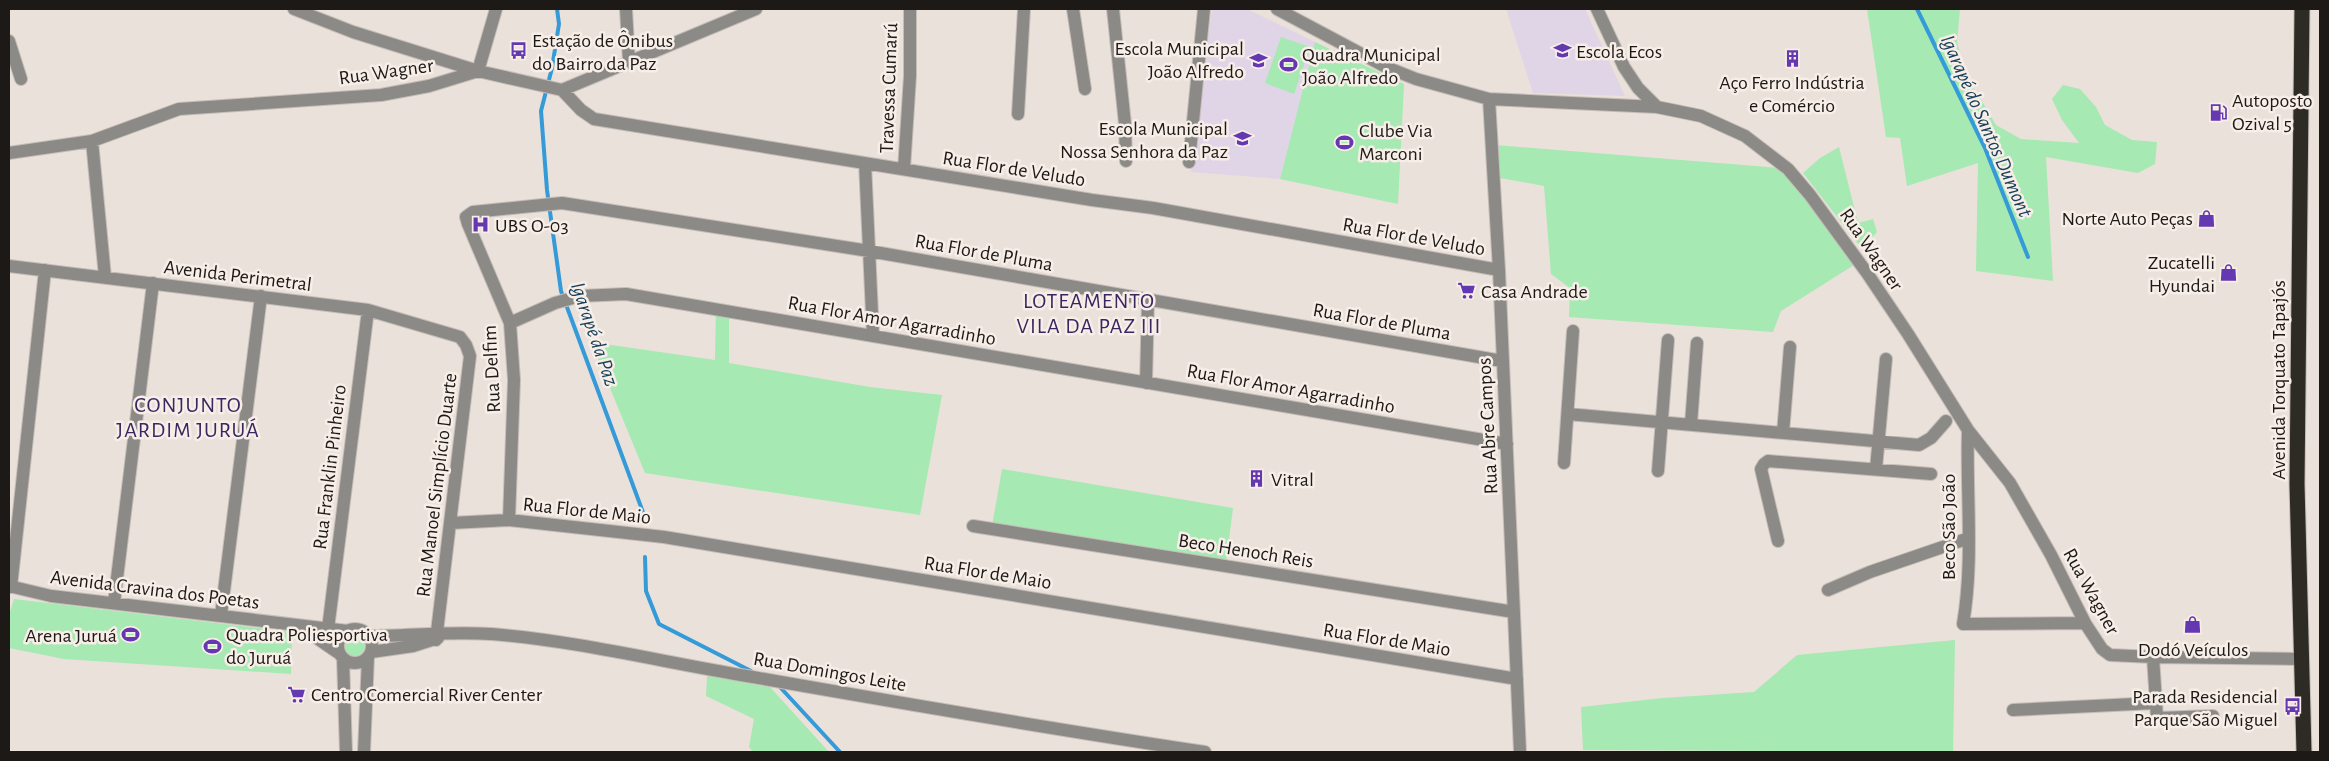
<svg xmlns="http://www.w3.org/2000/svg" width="2329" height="761" font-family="'Alegreya Sans',sans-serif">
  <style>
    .education { fill: #e0d4e7 }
    .green { fill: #a6e9b2 }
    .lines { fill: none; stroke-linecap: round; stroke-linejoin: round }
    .stream { stroke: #359ad8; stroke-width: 4 }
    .minor-casing { stroke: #c5bdb8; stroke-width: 14 }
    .highway-casing { stroke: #c5bdb8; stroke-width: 17 }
    .minor { stroke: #8c8a86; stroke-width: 12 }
    .highway { stroke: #2e2b24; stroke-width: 15 }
    .labels { text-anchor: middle; stroke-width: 5; stroke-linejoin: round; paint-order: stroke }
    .poi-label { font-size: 20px; fill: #1c1917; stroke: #f8eee8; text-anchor: start }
    .street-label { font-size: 20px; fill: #1c1917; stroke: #f8eee8 }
    .water-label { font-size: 21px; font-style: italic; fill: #18415b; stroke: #f8eee8 }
    .quarter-label { font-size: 22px; letter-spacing: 1px; fill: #3a2762; stroke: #f8eee8 }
  </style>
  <rect width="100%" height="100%" fill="#eae1db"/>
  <!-- education -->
  <path class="education" d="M1212,9H1247L1315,42L1280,179L1191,172Z
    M1506,9H1585L1625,96L1533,93Z"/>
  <!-- green -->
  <path class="green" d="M1867,9H1960L1957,42L1966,79L1980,98L1996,125L2021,139L2079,143L2062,120L2052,99L2063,85L2080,89L2096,107L2105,125L2132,140L2157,142L2155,164L2138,173L2046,157L2053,281L1976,271L1978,163L1907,186L1900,138L1886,137Z
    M1281,37L1310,47L1294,94L1265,83Z
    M1315,42L1404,84L1398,204L1280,179Z
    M1495,145L1781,168L1803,188L1854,265L1781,311L1773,332L1569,317L1570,288L1551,274L1544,186L1500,178Z
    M1839,147L1858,223L1873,219L1877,232L1862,249L1803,173L1820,158Z
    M716,308L729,310V363L870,387L942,395L920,515L645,473L591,342L715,360Z
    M1002,469L1233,508L1226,563L992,526Z
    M14,599L292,632L291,674L64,659L9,648V615Z
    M345 646a10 10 0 1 1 20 0a10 10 0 1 1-20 0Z
    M1955,640L1953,752L1583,750L1581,707L1663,698L1754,692L1797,655Z
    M707,676L770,687L829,752H753L749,747L754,719L706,696Z"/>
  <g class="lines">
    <!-- stream -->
    <path class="stream" d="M557,9L559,24L552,68L541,111L547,190L561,291L644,515
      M1917,9L1985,148L2028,257
      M645,557L646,591L659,624L751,671
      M779,686L840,752"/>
    <defs>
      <path id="minor" d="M294,9L353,32L478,71L562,90L756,9
        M626,9L629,63
        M1073,9L1085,89
        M1113,9L1125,124L1126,161
        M1277,9L1386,67L1416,79L1489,99L1657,107L1701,116L1745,136L1788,169L1810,195L1867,273L1908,334L1968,430L2010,483L2051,555L2085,623L2102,649L2110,655L2153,657L2301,659
        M1597,9L1624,67L1638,88L1657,107
        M9,41L21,79
        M478,71L496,9
        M562,90L581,110L594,119L1092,200L1153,208L1499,270
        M1489,99L1499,270L1520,752
        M1018,114L1024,9
        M92,141L105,277
        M9,153L92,141L179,109L381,95L429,86L478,71
        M1189,162L1204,9
        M865,163L873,335
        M904,169L910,76V9
        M9,266L368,310L460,337L466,345L470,356L436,640
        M510,323L555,303L580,296L626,294L1507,444
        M1146,383L1148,300
        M1568,414L1919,445L1931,438L1946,421
        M1691,424L1697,343
        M1968,430C1966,494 1974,560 1963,624L2085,623
        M1783,433L1790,347
        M1564,463L1573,331
        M1876,469L1886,359
        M1658,471L1668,340
        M509,520L514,380L510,323L468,224L466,217L473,212L562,203L869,251L1502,361
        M451,523L509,520L664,537L1517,679
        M973,526L1514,612
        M1778,541L1761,469L1764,464L1768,461L1931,474
        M9,586L51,596L348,631
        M11,587L45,270
        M1828,590L1870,572L1969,538
        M114,603L153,283
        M221,615L261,296
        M302,628L340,654
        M328,629L368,310
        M338 646a17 17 0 1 1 34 0a17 17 0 1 1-34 0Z
        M368,636C410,636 450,631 491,634C578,641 662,662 747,676C900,703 1052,729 1205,752
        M371,652L413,646L438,638
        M2153,657L2157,718L2213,716
        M343,658L346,752
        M2013,710L2155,703
        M364,752L368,657"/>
      <path id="highway" d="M2302,9L2297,484L2304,752"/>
    </defs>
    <!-- minor casing -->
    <use href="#minor" class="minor-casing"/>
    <!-- highway casing -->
    <use href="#highway" class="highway-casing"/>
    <!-- minor -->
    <use href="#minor" class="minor"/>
    <!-- highway -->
    <use href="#highway" class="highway"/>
  </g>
  <!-- icons -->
  <defs>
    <symbol id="bus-bare" viewBox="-9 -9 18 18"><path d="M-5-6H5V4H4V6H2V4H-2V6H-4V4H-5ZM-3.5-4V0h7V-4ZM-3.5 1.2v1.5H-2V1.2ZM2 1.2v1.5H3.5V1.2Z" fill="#6438b0" stroke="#f8eee8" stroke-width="2.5" paint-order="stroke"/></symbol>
    <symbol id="school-bare" viewBox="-9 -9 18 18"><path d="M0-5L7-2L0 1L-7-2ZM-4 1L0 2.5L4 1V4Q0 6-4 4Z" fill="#6438b0" stroke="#f8eee8" stroke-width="2.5" paint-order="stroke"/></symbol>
    <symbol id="building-bare" viewBox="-9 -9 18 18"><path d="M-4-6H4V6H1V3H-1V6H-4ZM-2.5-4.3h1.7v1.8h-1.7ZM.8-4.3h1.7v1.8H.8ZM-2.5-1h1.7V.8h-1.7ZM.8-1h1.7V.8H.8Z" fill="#6438b0" stroke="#f8eee8" stroke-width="2.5" paint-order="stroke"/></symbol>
    <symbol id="stadium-bare" viewBox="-9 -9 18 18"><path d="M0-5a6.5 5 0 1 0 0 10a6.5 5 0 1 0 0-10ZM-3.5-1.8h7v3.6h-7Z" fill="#6438b0" stroke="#f8eee8" stroke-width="2.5" paint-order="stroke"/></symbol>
    <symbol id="fuel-bare" viewBox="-9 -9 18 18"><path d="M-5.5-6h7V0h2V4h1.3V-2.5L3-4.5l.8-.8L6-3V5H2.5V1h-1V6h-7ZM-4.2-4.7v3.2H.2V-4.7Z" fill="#6438b0" stroke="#f8eee8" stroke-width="2.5" paint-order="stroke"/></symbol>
    <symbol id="shop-bare" viewBox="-9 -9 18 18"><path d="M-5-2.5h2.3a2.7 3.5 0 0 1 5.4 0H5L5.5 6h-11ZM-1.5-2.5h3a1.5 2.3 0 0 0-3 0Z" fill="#6438b0" stroke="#f8eee8" stroke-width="2.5" paint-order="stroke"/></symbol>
    <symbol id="hospital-bare" viewBox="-9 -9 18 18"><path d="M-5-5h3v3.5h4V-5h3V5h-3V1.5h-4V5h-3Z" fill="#6438b0" stroke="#f8eee8" stroke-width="2.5" paint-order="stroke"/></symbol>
    <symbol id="supermarket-bare" viewBox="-9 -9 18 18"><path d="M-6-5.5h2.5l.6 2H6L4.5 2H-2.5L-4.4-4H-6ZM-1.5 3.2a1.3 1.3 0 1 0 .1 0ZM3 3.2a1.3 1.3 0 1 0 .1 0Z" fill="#6438b0" stroke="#f8eee8" stroke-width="2.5" paint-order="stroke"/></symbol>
  </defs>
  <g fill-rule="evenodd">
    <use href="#bus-bare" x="506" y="38" width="25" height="25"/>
    <use href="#school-bare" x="1550" y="38" width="25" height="25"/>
    <use href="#building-bare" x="1780" y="46" width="25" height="25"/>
    <use href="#school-bare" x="1246" y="48" width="25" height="25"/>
    <use href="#stadium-bare" x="1276" y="52" width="25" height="25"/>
    <use href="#fuel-bare" x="2206" y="100" width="25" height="25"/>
    <use href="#school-bare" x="1230" y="126" width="25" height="25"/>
    <use href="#stadium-bare" x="1332" y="130" width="25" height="25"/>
    <use href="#shop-bare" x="2194" y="206" width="25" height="25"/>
    <use href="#hospital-bare" x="468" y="212" width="25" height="25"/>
    <use href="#shop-bare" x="2216" y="260" width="25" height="25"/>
    <use href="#supermarket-bare" x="1454" y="278" width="25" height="25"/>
    <use href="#building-bare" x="1244" y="466" width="25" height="25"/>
    <use href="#shop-bare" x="2180" y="612" width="25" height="25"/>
    <use href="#stadium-bare" x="118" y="622" width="25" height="25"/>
    <use href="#stadium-bare" x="200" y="634" width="25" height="25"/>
    <use href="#supermarket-bare" x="284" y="682" width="25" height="25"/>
    <use href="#bus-bare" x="2280" y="694" width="25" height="25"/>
  </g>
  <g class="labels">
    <!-- poi labels -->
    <g class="poi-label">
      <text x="532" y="47">Estação de Ônibus<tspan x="532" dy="23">do Bairro da Paz</tspan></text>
      <text x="1244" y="55" text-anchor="end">Escola Municipal<tspan x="1244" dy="23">João Alfredo</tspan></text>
      <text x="1576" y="58">Escola Ecos</text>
      <text x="1302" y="61">Quadra Municipal<tspan x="1302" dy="23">João Alfredo</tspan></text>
      <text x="1792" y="89" text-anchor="middle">Aço Ferro Indústria<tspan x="1792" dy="23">e Comércio</tspan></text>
      <text x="2232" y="107">Autoposto<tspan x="2232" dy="23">Ozival 5</tspan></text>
      <text x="1228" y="135" text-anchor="end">Escola Municipal<tspan x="1228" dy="23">Nossa Senhora da Paz</tspan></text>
      <text x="1359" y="137">Clube Via<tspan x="1359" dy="23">Marconi</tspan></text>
      <text x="2193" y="225" text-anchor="end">Norte Auto Peças</text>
      <text x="495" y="232">UBS O-03</text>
      <text x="2215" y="269" text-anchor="end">Zucatelli<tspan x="2215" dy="23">Hyundai</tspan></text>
      <text x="1481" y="298">Casa Andrade</text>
      <text x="1271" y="486">Vitral</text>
      <text x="226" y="641">Quadra Poliesportiva<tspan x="226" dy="23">do Juruá</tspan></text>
      <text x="117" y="642" text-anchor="end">Arena Juruá</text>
      <text x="2193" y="656" text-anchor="middle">Dodó Veículos</text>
      <text x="311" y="701">Centro Comercial River Center</text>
      <text x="2278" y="703" text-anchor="end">Parada Residencial<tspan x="2278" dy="23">Parque São Miguel</tspan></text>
    </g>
    <!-- street labels -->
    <g class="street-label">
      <text transform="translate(386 71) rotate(-8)" y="7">Rua Wagner</text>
      <text transform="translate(888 88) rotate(-88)" y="7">Travessa Cumarú</text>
      <text transform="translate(1014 168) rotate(9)" y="7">Rua Flor de Veludo</text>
      <text transform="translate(1414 236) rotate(10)" y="7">Rua Flor de Veludo</text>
      <text transform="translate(1872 249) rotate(55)" y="7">Rua Wagner</text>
      <text transform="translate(984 252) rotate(10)" y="7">Rua Flor de Pluma</text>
      <text transform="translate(238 275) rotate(7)" y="7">Avenida Perimetral</text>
      <text transform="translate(892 320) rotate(10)" y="7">Rua Flor Amor Agarradinho</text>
      <text transform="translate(1382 321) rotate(10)" y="7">Rua Flor de Pluma</text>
      <text transform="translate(491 369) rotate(-93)" y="7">Rua Delfim</text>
      <text transform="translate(2278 380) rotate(-90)" y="7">Avenida Torquato Tapajós</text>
      <text transform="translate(1291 388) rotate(10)" y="7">Rua Flor Amor Agarradinho</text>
      <text transform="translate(1487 426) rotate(-93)" y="7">Rua Abre Campos</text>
      <text transform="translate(329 467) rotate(-83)" y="7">Rua Franklin Pinheiro</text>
      <text transform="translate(436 485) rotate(-83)" y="7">Rua Manoel Simplício Duarte</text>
      <text transform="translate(587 510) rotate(6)" y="7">Rua Flor de Maio</text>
      <text transform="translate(1948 527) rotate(-90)" y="7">Beco São João</text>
      <text transform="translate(1246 550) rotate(9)" y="7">Beco Henoch Reis</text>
      <text transform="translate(988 572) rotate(9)" y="7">Rua Flor de Maio</text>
      <text transform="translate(155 589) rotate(7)" y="7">Avenida Cravina dos Poetas</text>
      <text transform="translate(2092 591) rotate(61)" y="7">Rua Wagner</text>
      <text transform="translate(1387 639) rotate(9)" y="7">Rua Flor de Maio</text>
      <text transform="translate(830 671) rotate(10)" y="7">Rua Domingos Leite</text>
    </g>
    <!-- water labels -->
    <g class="water-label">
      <text transform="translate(1987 126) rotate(66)" y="7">Igarapé do Santos Dumont</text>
      <text transform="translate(595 334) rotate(71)" y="7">Igarapé da Paz</text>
    </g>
    <!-- quarter labels -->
    <g class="quarter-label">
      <text x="1089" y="308">LOTEAMENTO<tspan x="1089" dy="25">VILA DA PAZ III</tspan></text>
      <text x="188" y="412">CONJUNTO<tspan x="188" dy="25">JARDIM JURUÁ</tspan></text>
    </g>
  </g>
  <!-- border -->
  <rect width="2329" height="761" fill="none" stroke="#1c1917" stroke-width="20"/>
</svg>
